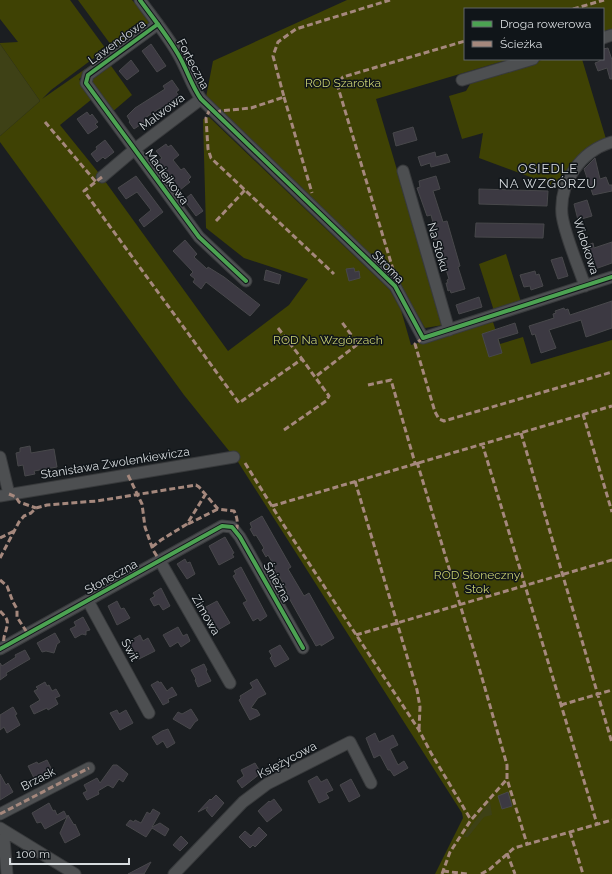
<svg xmlns="http://www.w3.org/2000/svg" width="612" height="874" font-family="Raleway,sans-serif">
  <style>
    .green { fill: #3f4204 }
    .forest { fill: #3e4116 }
    .building { fill: #3c3942; stroke: #48484b }
    .lines { fill: none; stroke-linecap: round; stroke-linejoin: round }
    .minor-casing { stroke: #383a3c; stroke-width: 13 }
    .minor { stroke: #4d4f51; stroke-width: 11 }
    .quiet { stroke: #a5887d; stroke-width: 3; stroke-dasharray: 6 3; stroke-linecap: butt }
    .cycleway-casing { stroke: #101519; stroke-width: 6 }
    .cycleway { stroke: #4ca352; stroke-width: 4 }
    .labels { text-anchor: middle; stroke-width: 3; stroke-linejoin: round; paint-order: stroke }
    .street-label { font-size: 12px; fill: #d7dbde; stroke: #101519 }
    .park-label { font-size: 12px; fill: #c6cd70; stroke: #101519 }
    .neighbourhood-label { font-size: 13px; letter-spacing: 1px; fill: #d7dbde; stroke: #101519 }
  </style>
  <rect width="100%" height="100%" fill="#1b1e21"/>
  <!-- green -->
  <path class="green" d="M0,0H70L106,49L51,90L42,99L114,49L78,0H132C135,3 149,18 150,20C150,22 150,24 150,26L79,79L92,99L60,125L102,177L228,351L289,305L308,279L244,258L206,228L203,119L209,117L390,290L401,310L411,345L493,322L500,344L523,337L531,364L612,340V874H435L463,818L462,813L238,462L184,395L0,142V136L40,101L0,44V43L18,42L0,19Z
    M347,0H612V29L603,32V9H465V59H510L376,99L443,325L425,328L401,287L397,276L393,277L206,97L213,61Z
    M545,59H582L606,139C580,149 571,165 560,188L479,158L483,133L462,139L449,96L466,91L472,81Z
    M109,63L132,95L111,113L90,86L92,74Z
    M506,254L521,302L494,311L479,264Z"/>
  <!-- forest -->
  <path class="forest" d="M0,44L40,101L0,136Z
    M490,801L492,815L484,817L468,837H463Z"/>
  <!-- building -->
  <path class="building" d="M151,44L166,66L157,72L142,51Z
    M608,48L612,60V79H610L607,68L598,71L595,63L600,61V59H603V49Z
    M131,60L139,71L127,80L119,71Z
    M172,80L179,90L176,92L182,100L163,113L160,108L145,118L150,125L144,130L140,125L134,129L129,122L130,121L127,116L135,108L165,89L163,86Z
    M87,112L90,116L92,114L98,122L95,124L98,127L88,134L77,119Z
    M413,127L417,140L396,146L393,133Z
    M105,140L114,152L105,159L103,157L97,162L91,154L97,149L96,147Z
    M166,144L168,147L171,145L179,155L173,160L181,170L184,168L191,177L188,180L190,182L180,190L176,187L171,180L170,177L158,161L162,158L156,151Z
    M435,152L436,157L447,154L450,162L431,167L430,163L421,166L418,157Z
    M595,158L600,179L606,177L609,185H612V191L593,195L584,169Z
    M136,176L163,212L144,227L139,220L151,210L137,192L126,199L118,188Z
    M436,176L440,189L433,191L443,222L447,221L460,266L458,267L465,289L451,293L450,290L448,291L446,283H448L447,280L449,279L445,266L442,267L439,257L443,256L439,244L438,239L434,240L431,231L435,230L431,215L427,216L417,188L420,187L419,181Z
    M479,189L548,191L547,206L479,204Z
    M191,194L203,211L196,216L184,200Z
    M587,200L592,216L578,220L574,204Z
    M476,223L544,224L543,238L475,237Z
    M185,240L197,254L194,257L207,269L208,267L224,277L260,305L250,316L206,282L201,289L193,282L195,279L190,275L193,272L173,251Z
    M612,242V263L595,269L586,246L593,243L594,248Z
    M562,257L568,276L558,279L551,260Z
    M354,268L355,272L359,271L360,278L349,281L346,269Z
    M266,270L281,275L279,284L264,280Z
    M535,271L536,275L539,274L543,286L531,290L530,286L524,287L520,275Z
    M479,297L482,307L459,314L456,305Z
    M612,301V328L586,337L581,320L549,330L556,348L541,353L535,334L532,335L529,326L554,318L553,314L556,313L555,311L564,308L565,310L568,309L570,315Z
    M515,323L518,333L498,339L502,353L489,357L482,334Z
    M30,446L31,453L54,449L57,467L34,471L35,474L25,476L23,465L18,466L16,453L20,452V448Z
    M262,516L291,567L288,569L304,596L309,593L334,638L321,646V644L316,646L285,591L287,590L279,576L277,577L273,570L276,569L268,555L266,557L262,550L264,548L256,535L254,536L250,529L252,528L250,523Z
    M225,537L234,553L232,554L234,557L219,565L209,546Z
    M185,559L187,563L190,562L195,574L187,579L177,564Z
    M241,567L267,616L260,621L258,618L253,621L243,603L247,601L233,576L236,574L234,571Z
    M161,588L170,606L163,610L159,604L154,606L150,599L155,596L153,593Z
    M117,601L121,609L124,608L130,618L117,625L108,606Z
    M217,601L230,623L218,630L204,608Z
    M83,617L90,630L86,631V635L82,634L75,638L70,629L76,626L74,622Z
    M178,627L183,636L187,634L190,641L181,647L178,642L170,647L163,635Z
    M55,633L60,642L57,644L54,653L46,651L42,652L37,643Z
    M140,635L143,641L148,638L155,651L137,660L128,642Z
    M280,645L289,659L275,667L270,658L272,656L269,651Z
    M25,650L30,659L6,673L7,675L0,680V663L2,666L16,657L15,655Z
    M204,664L207,670L206,671L211,681L198,687L195,680L196,679L191,670Z
    M257,679L266,694L258,698L251,708L257,710L260,715L250,720L239,700L241,698L240,696L253,688L250,683Z
    M158,681L159,683L161,682L167,691L172,687L177,695L168,699L169,702L163,705L151,685Z
    M45,682L47,686L49,685L52,691L56,689L60,696L55,698L58,704L48,710L47,708L34,714L30,706L40,700L34,691L38,689L36,687Z
    M13,707L17,714L15,715L20,725L7,733L4,727L0,730V715Z
    M191,709L198,720L195,722L190,729L173,719L178,712L182,714Z
    M117,710L119,714L126,710L133,723L120,730L110,713Z
    M168,729L175,743L167,748L163,741L157,745L152,737L162,731Z
    M375,733L379,742L393,735L398,745L390,749L398,765L404,761L408,768L394,776L390,770H388L380,755L374,758L366,738Z
    M47,760L52,770L35,780L28,766L37,762L38,764Z
    M255,763L261,773L242,788L237,781L244,776L241,770Z
    M113,765H117L128,774L123,782L119,779L113,788L108,785L98,791L99,794L87,800L83,793L87,791L84,785L97,778L100,783Z
    M0,774L6,785L8,783L13,792L0,800Z
    M317,776L321,782L327,779L333,790L326,793L329,798L319,803L308,781Z
    M351,779L360,796L349,802L340,785Z
    M508,792L512,806L502,809L498,796Z
    M216,795L224,803L212,817L206,810L208,807L198,812L210,799L211,800Z
    M274,799L282,810L267,822L258,811L269,801L270,802Z
    M49,803L53,811L55,810L57,815L64,811L67,817L45,829L41,822L37,823L32,813Z
    M153,809L160,813L152,827L160,823L169,829L165,836L152,828L146,837L126,825L130,820L134,822L135,820L141,823L147,812L150,814Z
    M68,815L74,825L75,824L80,835L65,843L60,833Z
    M259,827L267,835L255,847L253,845L250,848L239,837L245,831L251,836Z
    M181,836L188,843L180,851L173,845Z
    M151,862L144,874H128Z"/>
  <g class="lines">
    <defs>
      <path id="minor" d="M140,0C153,18 167,35 178,54C187,69 191,85 201,99L395,286L423,338L612,277
        M158,24L88,75L86,83L199,237L246,281
        M603,38L612,35
        M462,80L533,59
        M403,171L449,330
        M102,177L135,149L201,99
        M585,286C578,265 565,236 562,215C559,182 581,151 612,142
        M0,457L9,494
        M0,496L234,457
        M160,561L230,683
        M88,601L149,713
        M0,649L222,526L232,527L240,537L303,648
        M0,814L89,768
        M0,828L75,874
        M7,874L4,839L8,833
        M174,874L243,802L267,784L350,742L371,783"/>
    </defs>
    <!-- minor casing -->
    <use href="#minor" class="minor-casing"/>
    <!-- minor -->
    <use href="#minor" class="minor"/>
    <!-- quiet -->
    <path class="quiet" d="M573,9L604,0
      M284,97L312,193
      M210,109L206,118L208,149L211,158L334,274
      M216,114L220,111L251,108L284,97L273,56L278,42L296,29L390,0
      M45,122L96,182
      M102,177L84,191L239,403L302,359L315,377L358,344L341,321
      M216,221L245,190
      M397,288L395,276L337,84L343,77L465,41
      M278,328L302,359
      M423,338L415,344L435,412L439,419L444,421L612,372
      M368,385L391,380L415,463
      M583,414L612,512
      M284,430L326,401L329,396L315,377
      M521,433L612,743
      M482,443L597,824
      M417,462L478,664L507,765V779L527,844
      M245,463L283,524L419,730L431,753L471,820
      M128,475L142,504L145,527L153,550L160,561
      M355,481L417,690L420,707L419,730
      M9,494L16,497L19,502L36,508
      M272,506L612,406
      M188,524L218,509
      M0,538L14,531
      M152,547L161,540L187,524L205,495
      M0,558L19,522L24,516L31,513L36,508L47,505L97,501L196,485L199,487L218,509L234,511C238,519 238,524 236,532
      M0,580L7,586L13,602L17,609V617L28,634
      M0,611C10,621 8,622 5,634C3,638 4,643 3,648
      M356,635L612,560
      M561,705L612,690
      M0,814L89,768
      M570,832L583,874
      M507,853L515,874
      M443,871L467,874
      M442,874L450,852L471,820L507,779
      M481,874L490,869L514,848L612,820"/>
    <defs>
      <path id="cycleway" d="M140,0C153,18 167,35 178,54C187,69 191,85 201,99L395,286L423,338L612,277
        M158,24L88,75L86,83L199,237L246,281
        M0,649L222,526L232,527L240,537L303,648"/>
    </defs>
    <!-- cycleway casing -->
    <use href="#cycleway" class="cycleway-casing"/>
    <!-- cycleway -->
    <use href="#cycleway" class="cycleway"/>
  </g>
  <g class="labels">
    <!-- street labels -->
    <g class="street-label">
      <text transform="translate(117 42) rotate(-36)" y="4">Lawendowa</text>
      <text transform="translate(193 64) rotate(62)" y="4">Forteczna</text>
      <text transform="translate(162 112) rotate(-37)" y="4">Malwowa</text>
      <text transform="translate(167 177) rotate(54)" y="4">Maciejkowa</text>
      <text transform="translate(586 246) rotate(72)" y="4">Widokowa</text>
      <text transform="translate(438 247) rotate(74)" y="4">Na Stoku</text>
      <text transform="translate(388 267) rotate(46)" y="4">Stroma</text>
      <text transform="translate(115 463) rotate(-9)" y="4">Stanisława Zwolenkiewicza</text>
      <text transform="translate(111 577) rotate(-29)" y="4">Słoneczna</text>
      <text transform="translate(277 582) rotate(61)" y="4">Śnieżna</text>
      <text transform="translate(206 615) rotate(60)" y="4">Zimowa</text>
      <text transform="translate(130 650) rotate(61)" y="4">Świt</text>
      <text transform="translate(287 760) rotate(-28)" y="4">Księżycowa</text>
      <text transform="translate(38 779) rotate(-27)" y="4">Brzask</text>
    </g>
    <!-- park labels -->
    <g class="park-label">
      <text x="343" y="87">ROD Szarotka</text>
      <text x="328" y="344">ROD Na Wzgórzach</text>
      <text x="477" y="579">ROD Słoneczny<tspan x="477" dy="14">Stok</tspan></text>
    </g>
    <!-- neighbourhood labels -->
    <g class="neighbourhood-label">
      <text x="548" y="173">OSIEDLE<tspan x="548" dy="15">NA WZGÓRZU</tspan></text>
    </g>
  </g>
  <!-- legend -->
  <rect x="464" y="8" width="140" height="52" fill="#101519" stroke="#606468"/>
  <rect x="472" y="21" width="20" height="6" fill="#4ca352" stroke="#606468"/>
  <text x="500" y="28" font-size="12" fill="#d7dbde">Droga rowerowa</text>
  <rect x="472" y="41" width="20" height="6" fill="#a5887d" stroke="#606468"/>
  <text x="500" y="48" font-size="12" fill="#d7dbde">Ścieżka</text>
  <!-- scale -->
  <path d="M10 858v6h119v-6" fill="none" stroke="#d7dbde" stroke-width="2"/>
  <text x="16" y="858" font-size="12" fill="#d7dbde" stroke="#101519" stroke-width="3" paint-order="stroke">100 m</text>
</svg>
